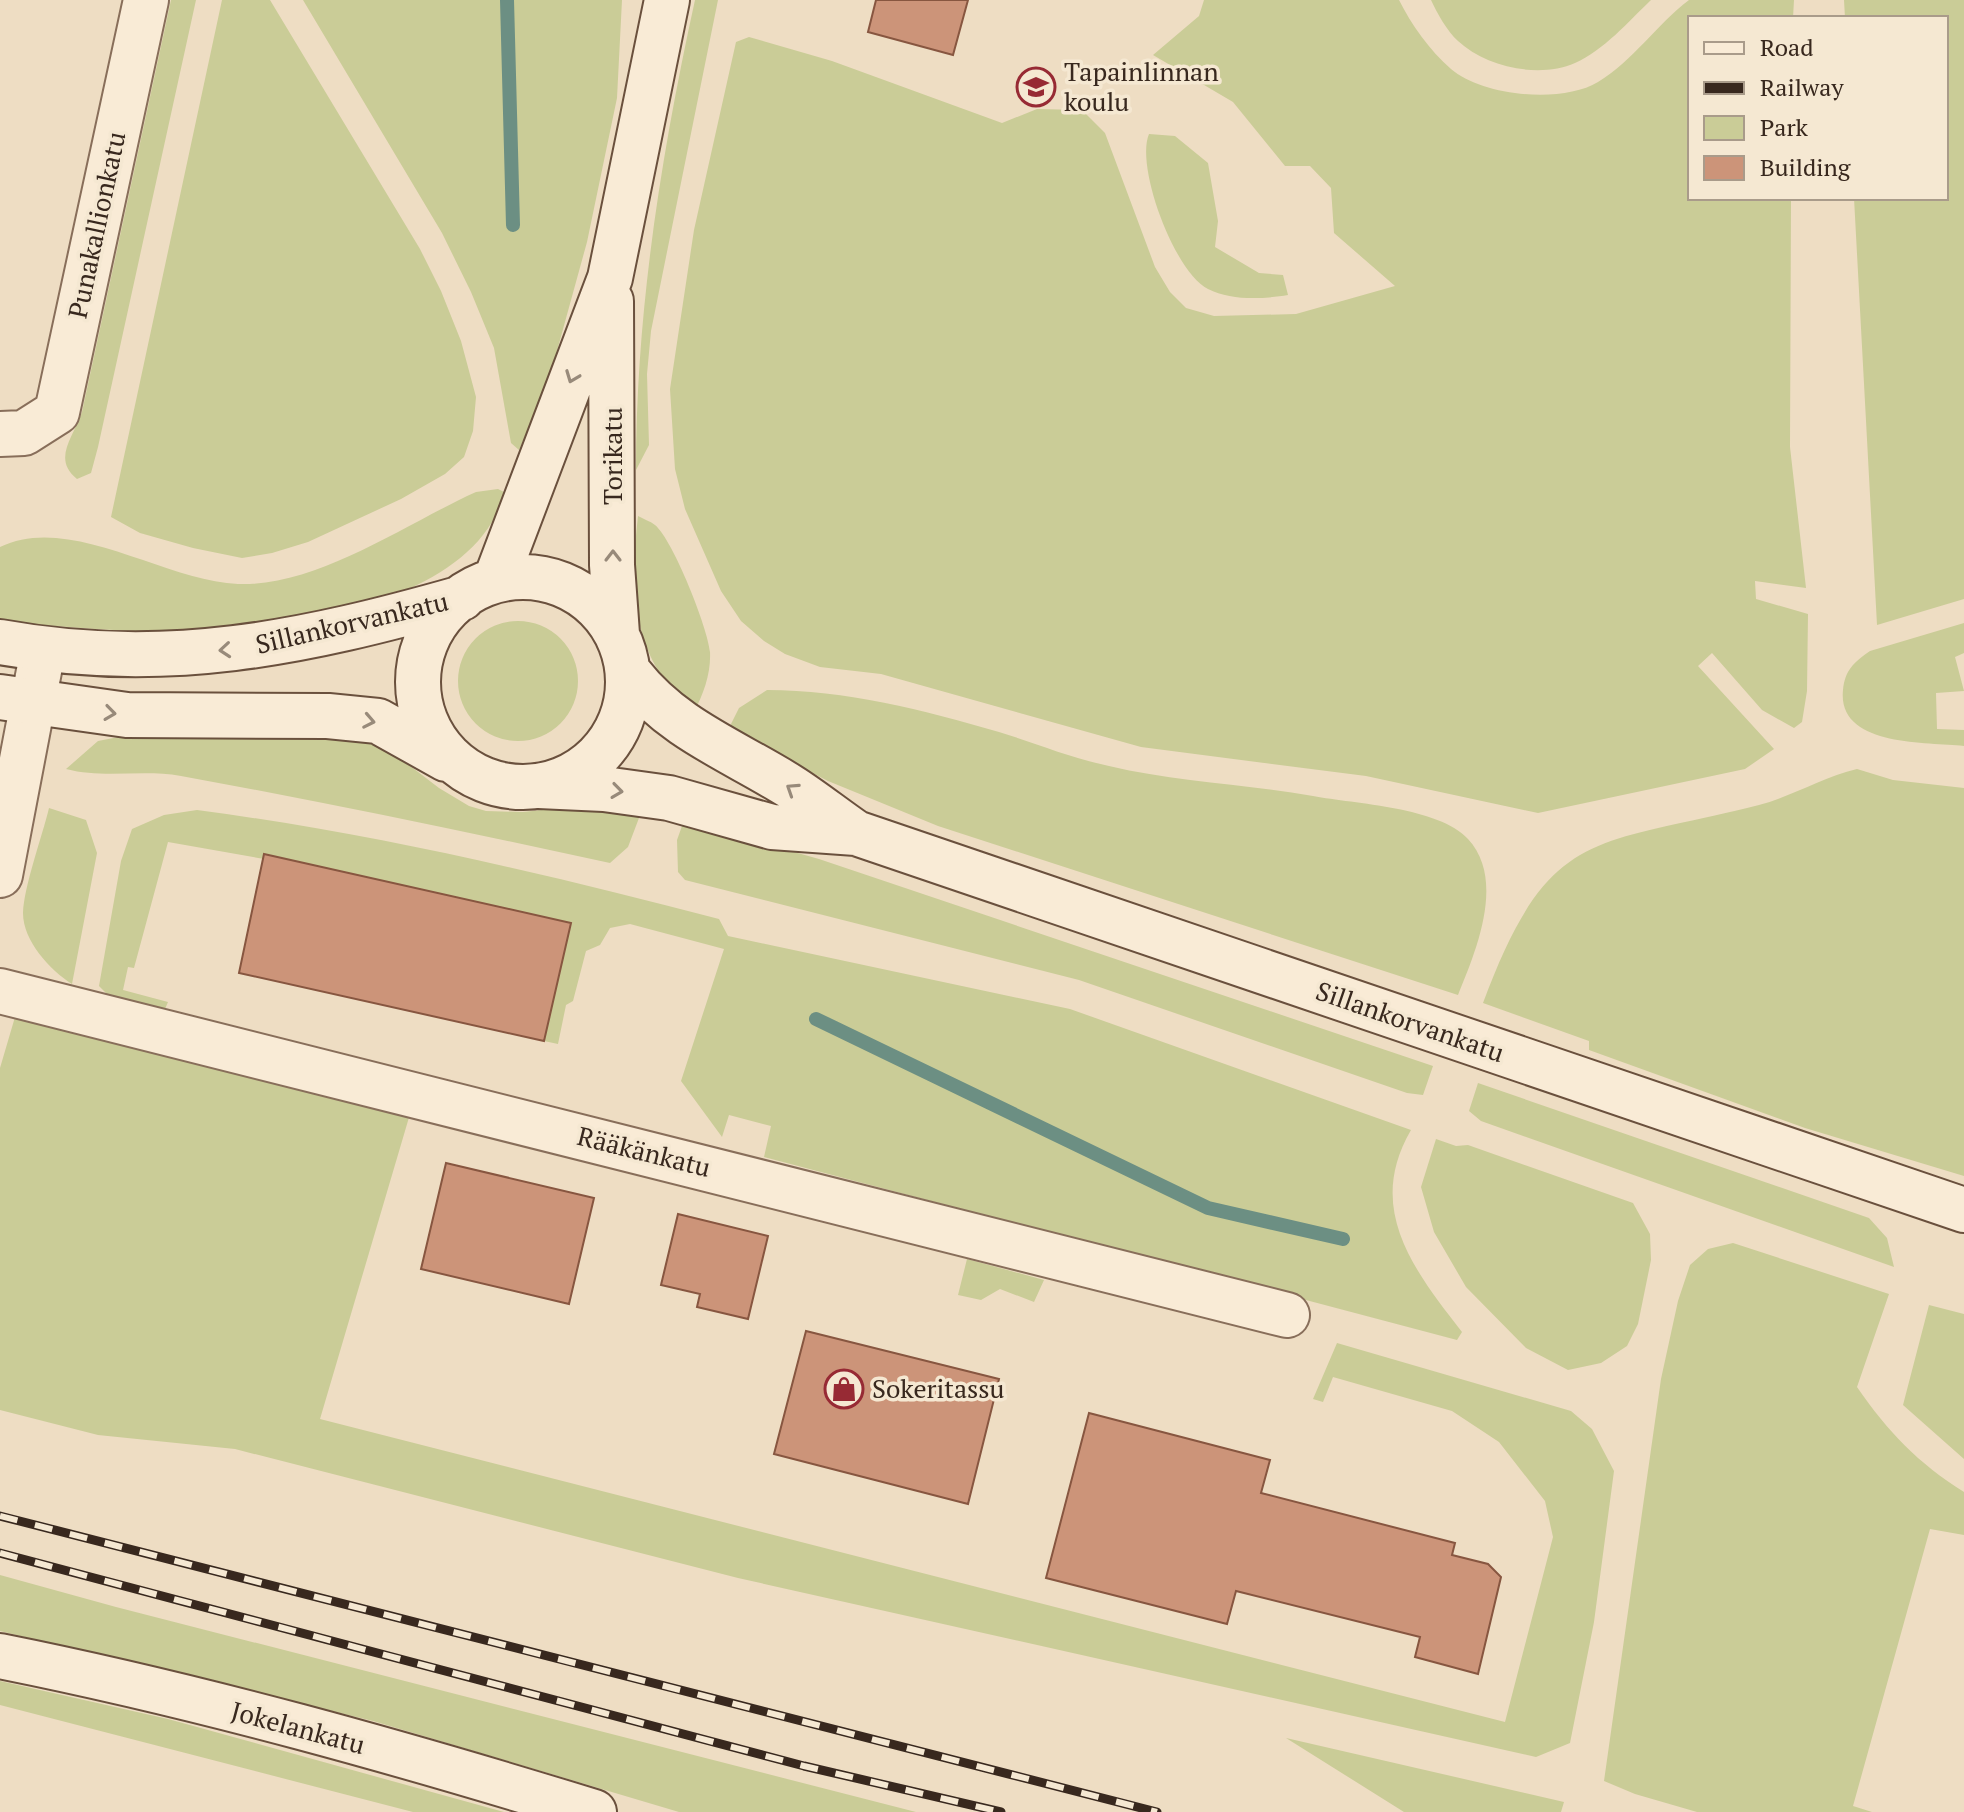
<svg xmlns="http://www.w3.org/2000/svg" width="1964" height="1812" font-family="'PT Serif',serif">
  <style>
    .green { fill: #cacc97 }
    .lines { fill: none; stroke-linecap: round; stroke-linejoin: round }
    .stream { stroke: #6c8f83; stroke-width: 14 }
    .building { fill: #cc9479; stroke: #875640; stroke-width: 2 }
    .street-casing { stroke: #886e5a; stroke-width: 48 }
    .secondary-casing { stroke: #6a503d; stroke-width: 48 }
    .street { stroke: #f9ebd6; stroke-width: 44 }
    .secondary { stroke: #f9ebd6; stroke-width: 44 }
    .rail-casing { stroke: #38281e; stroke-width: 9 }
    .rail { stroke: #f5e8d2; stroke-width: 6; stroke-dasharray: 18; stroke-linecap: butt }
    .oneway { stroke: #988a7a }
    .labels { text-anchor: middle; stroke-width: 7; stroke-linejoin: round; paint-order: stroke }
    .poi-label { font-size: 26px; fill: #38281e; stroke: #f5e8d2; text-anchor: start }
    .street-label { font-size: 26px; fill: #38281e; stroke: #f5e8d2 }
  </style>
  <rect width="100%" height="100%" fill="#eeddc3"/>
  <!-- green -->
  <path class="green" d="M171,0H196L98,447L91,473L77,479C52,459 73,438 82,412Z
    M222,0H270L420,249L441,291L461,341L476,397L473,431L464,457L445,474L401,499L308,542L272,553L242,558L193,548L140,533L111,517Z
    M303,0H622L617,98L587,242L549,380L519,450L511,443L494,348L471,292L442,233Z
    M695,0H718L651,331L647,374L649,445L636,470C636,312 661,155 695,0Z
    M1204,0H1399C1411,24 1430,51 1451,69C1482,96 1562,104 1598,82C1634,60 1656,25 1689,0H1794L1793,18H1690V198H1791L1790,447L1806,588L1755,581L1756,599L1808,614L1807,691L1802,722L1794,728L1762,710L1712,653L1698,666L1774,749L1745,769L1538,813L1366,776L1141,747L881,674L820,667L785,654L764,641L741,621L721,591L685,509L675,469L670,389L694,230L736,42L749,37L832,61L1002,123L1037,109L1082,110L1105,133L1155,267L1170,292L1186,308L1214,316L1296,314L1395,286L1334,233L1331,188L1310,166H1285L1233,102L1153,55L1199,16Z
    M1431,0H1651C1628,22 1604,50 1575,63C1539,79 1486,67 1458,41C1447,31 1437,13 1431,0Z
    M1844,0H1964V599L1877,625L1854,198H1946V18H1845Z
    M1149,134L1175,136L1208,163L1218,221L1215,247L1259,273L1283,275L1288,295C1264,299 1231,301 1208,289C1175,273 1135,167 1149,134Z
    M498,489L504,492C478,604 278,632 183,632C121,632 61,627 0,621V547C70,513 164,581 238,584C317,587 405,524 476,492Z
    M638,516C643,519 650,521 655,525C673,540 708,628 710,652C711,673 704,693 694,712C632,659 629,594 638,516Z
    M458 681a60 60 0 1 1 120 0a60 60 0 1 1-120 0Z
    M1964,623V653L1955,657L1964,691L1936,693L1937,729L1964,730V746C1926,742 1837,747 1843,690C1845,670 1854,662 1870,651Z
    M767,690C845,690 924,710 999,732C1035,743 1071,758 1109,766C1176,782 1245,784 1313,796C1355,804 1439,807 1468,839C1506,880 1476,951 1458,995L938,826L828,781L728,730L739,708Z
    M134,734H350L388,749L439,788L469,806L486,811L523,812L560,808L634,812L639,818L628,847L610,863C467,832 324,802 181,776C142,769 104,779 66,769L98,741Z
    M1857,769L1893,780L1964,788V1176L1805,1128L1589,1050V1041L1483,1003C1549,825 1594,847 1759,805C1793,796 1823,777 1857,769Z
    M49,808L86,820L97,853L72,984C50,970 23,941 23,913C24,886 42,837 49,808Z
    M197,810C372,833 548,874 719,919L728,936L1070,1009L1411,1130C1365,1209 1414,1270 1462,1332L1457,1340L764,1157L771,1126L729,1115L722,1137L681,1081L724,949L630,924L610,928L600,945L586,951L573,1001L566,1005L558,1044L544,1041L264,859L168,842L134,968L128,967L123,990L168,1002L165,1009L108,995L99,986L121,861L132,829L164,815Z
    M691,823L819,859L1433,1066L1423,1095L1407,1093L1079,980L685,880L678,872L677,840L682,826Z
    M15,1017L410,1114L320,1419L1505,1722L1553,1537L1545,1501L1499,1442L1452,1411L1333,1377L1323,1402L1313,1399L1337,1343L1571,1411L1592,1429L1614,1471L1594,1622L1570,1743L1536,1757L738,1578L235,1449L98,1435L0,1410V1068Z
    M1478,1083L1869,1218L1887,1238L1894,1267L1481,1121L1469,1111Z
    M1436,1139L1456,1146L1468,1145L1633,1203L1650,1234L1651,1260L1638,1324L1627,1346L1601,1363L1568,1370L1526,1348L1466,1287L1434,1232L1421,1187Z
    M1733,1243L1889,1294L1857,1387C1888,1432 1918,1463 1964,1492V1535L1930,1529L1853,1806L1872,1812H1697L1635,1794L1604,1781L1661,1379L1678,1301L1690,1265L1708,1249Z
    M967,1259L1044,1280L1034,1302L1000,1289L981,1300L958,1295Z
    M1929,1305L1964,1314V1459L1903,1405Z
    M0,1575L116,1607L916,1812H679L373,1721L0,1631Z
    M0,1681L168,1719L504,1812H413L0,1705Z
    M1286,1738L1564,1802L1561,1812H1404Z"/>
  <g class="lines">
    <!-- stream -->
    <path class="stream" d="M507,0L513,225
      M816,1019L1208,1208L1343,1239"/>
  </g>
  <!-- building -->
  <path class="building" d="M876,0H968L953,55L868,32Z
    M264,854L571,923L544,1041L239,973Z
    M446,1163L594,1198L569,1304L421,1269Z
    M678,1214L768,1236L748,1319L697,1307L700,1294L661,1285Z
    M806,1331L999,1379L968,1504L774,1454Z
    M1089,1413L1270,1460L1261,1493L1455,1543L1452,1555L1488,1564L1501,1577L1478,1674L1415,1657L1420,1637L1236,1591L1227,1624L1046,1578Z"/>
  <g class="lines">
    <defs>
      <path id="street" d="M0,434L24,433L57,412L146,0
        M0,875L43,650
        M0,991L1287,1315"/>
      <path id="secondary" d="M611,301L612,565L617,634
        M418 682a105 105 0 1 1 210 0a105 105 0 1 1-210 0Z
        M496,579L610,278L667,0
        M0,642C165,672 304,643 462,598
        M631,675C673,729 734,751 791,787C813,801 834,818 856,833
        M0,697L127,715L328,716L378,721L446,759
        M539,786L604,789L669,798L772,827L856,833L1964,1210
        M0,1656C200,1696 399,1752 594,1812"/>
    </defs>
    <!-- street casing -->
    <use href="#street" class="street-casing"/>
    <!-- secondary casing -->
    <use href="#secondary" class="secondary-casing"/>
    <!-- street -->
    <use href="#street" class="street"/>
    <!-- secondary -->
    <use href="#secondary" class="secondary"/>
    <defs>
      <path id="rail" d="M0,1516L1157,1812
        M0,1553L804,1766L1001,1812"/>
    </defs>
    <!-- rail casing -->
    <use href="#rail" class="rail-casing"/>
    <!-- rail -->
    <use href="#rail" class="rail"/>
  </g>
  <!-- one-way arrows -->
  <defs><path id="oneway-chevron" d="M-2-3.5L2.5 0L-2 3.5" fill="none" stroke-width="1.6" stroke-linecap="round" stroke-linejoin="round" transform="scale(2)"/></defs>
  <g class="oneway">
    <use href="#oneway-chevron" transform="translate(572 377) rotate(111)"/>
    <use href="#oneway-chevron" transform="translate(613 556) rotate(-90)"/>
    <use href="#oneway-chevron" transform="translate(225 650) rotate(175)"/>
    <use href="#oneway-chevron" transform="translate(110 713) rotate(8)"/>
    <use href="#oneway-chevron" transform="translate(369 721) rotate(11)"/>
    <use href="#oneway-chevron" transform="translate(792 789) rotate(-147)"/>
    <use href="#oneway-chevron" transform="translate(617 791) rotate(8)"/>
  </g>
  <!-- icons -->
  <defs>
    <symbol id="school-ring" viewBox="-11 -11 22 22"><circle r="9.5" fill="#f5e8d2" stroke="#972a34" stroke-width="1.5"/><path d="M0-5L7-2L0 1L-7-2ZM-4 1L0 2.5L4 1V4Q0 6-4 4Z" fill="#972a34"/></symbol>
    <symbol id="shop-ring" viewBox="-11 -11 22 22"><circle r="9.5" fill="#f5e8d2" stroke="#972a34" stroke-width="1.5"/><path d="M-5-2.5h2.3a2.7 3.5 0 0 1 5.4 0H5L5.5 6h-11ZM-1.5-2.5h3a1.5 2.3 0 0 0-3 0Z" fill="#972a34"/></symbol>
  </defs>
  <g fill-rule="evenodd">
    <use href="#school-ring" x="1014" y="65" width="44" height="44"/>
    <use href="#shop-ring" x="822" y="1367" width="44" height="44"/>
  </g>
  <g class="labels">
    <!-- poi labels -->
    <g class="poi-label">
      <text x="1064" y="81">Tapainlinnan<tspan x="1064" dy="30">koulu</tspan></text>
      <text x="872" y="1398">Sokeritassu</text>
    </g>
    <!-- street labels -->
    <g class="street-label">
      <text transform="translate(97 225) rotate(-78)" y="9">Punakallionkatu</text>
      <text transform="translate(613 456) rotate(-90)" y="9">Torikatu</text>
      <text transform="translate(352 623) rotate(-13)" y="9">Sillankorvankatu</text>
      <text transform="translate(1410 1022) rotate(19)" y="9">Sillankorvankatu</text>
      <text transform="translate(644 1152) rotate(14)" y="9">Rääkänkatu</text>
      <text transform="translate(298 1728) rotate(15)" y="9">Jokelankatu</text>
    </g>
  </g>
  <!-- legend -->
  <rect x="1688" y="16" width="260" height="184" fill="#f5e8d2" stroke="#a99b8a" stroke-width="2"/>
  <rect x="1704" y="42" width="40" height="12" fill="#f9ebd6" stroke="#a99b8a" stroke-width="2"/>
  <text x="1760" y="56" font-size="24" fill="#38281e">Road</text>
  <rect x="1704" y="82" width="40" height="12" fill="#38281e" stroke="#a99b8a" stroke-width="2"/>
  <text x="1760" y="96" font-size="24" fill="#38281e">Railway</text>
  <rect x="1704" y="116" width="40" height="24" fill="#cacc97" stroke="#a99b8a" stroke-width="2"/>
  <text x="1760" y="136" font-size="24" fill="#38281e">Park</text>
  <rect x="1704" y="156" width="40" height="24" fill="#cc9479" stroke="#a99b8a" stroke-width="2"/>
  <text x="1760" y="176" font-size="24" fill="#38281e">Building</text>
</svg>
